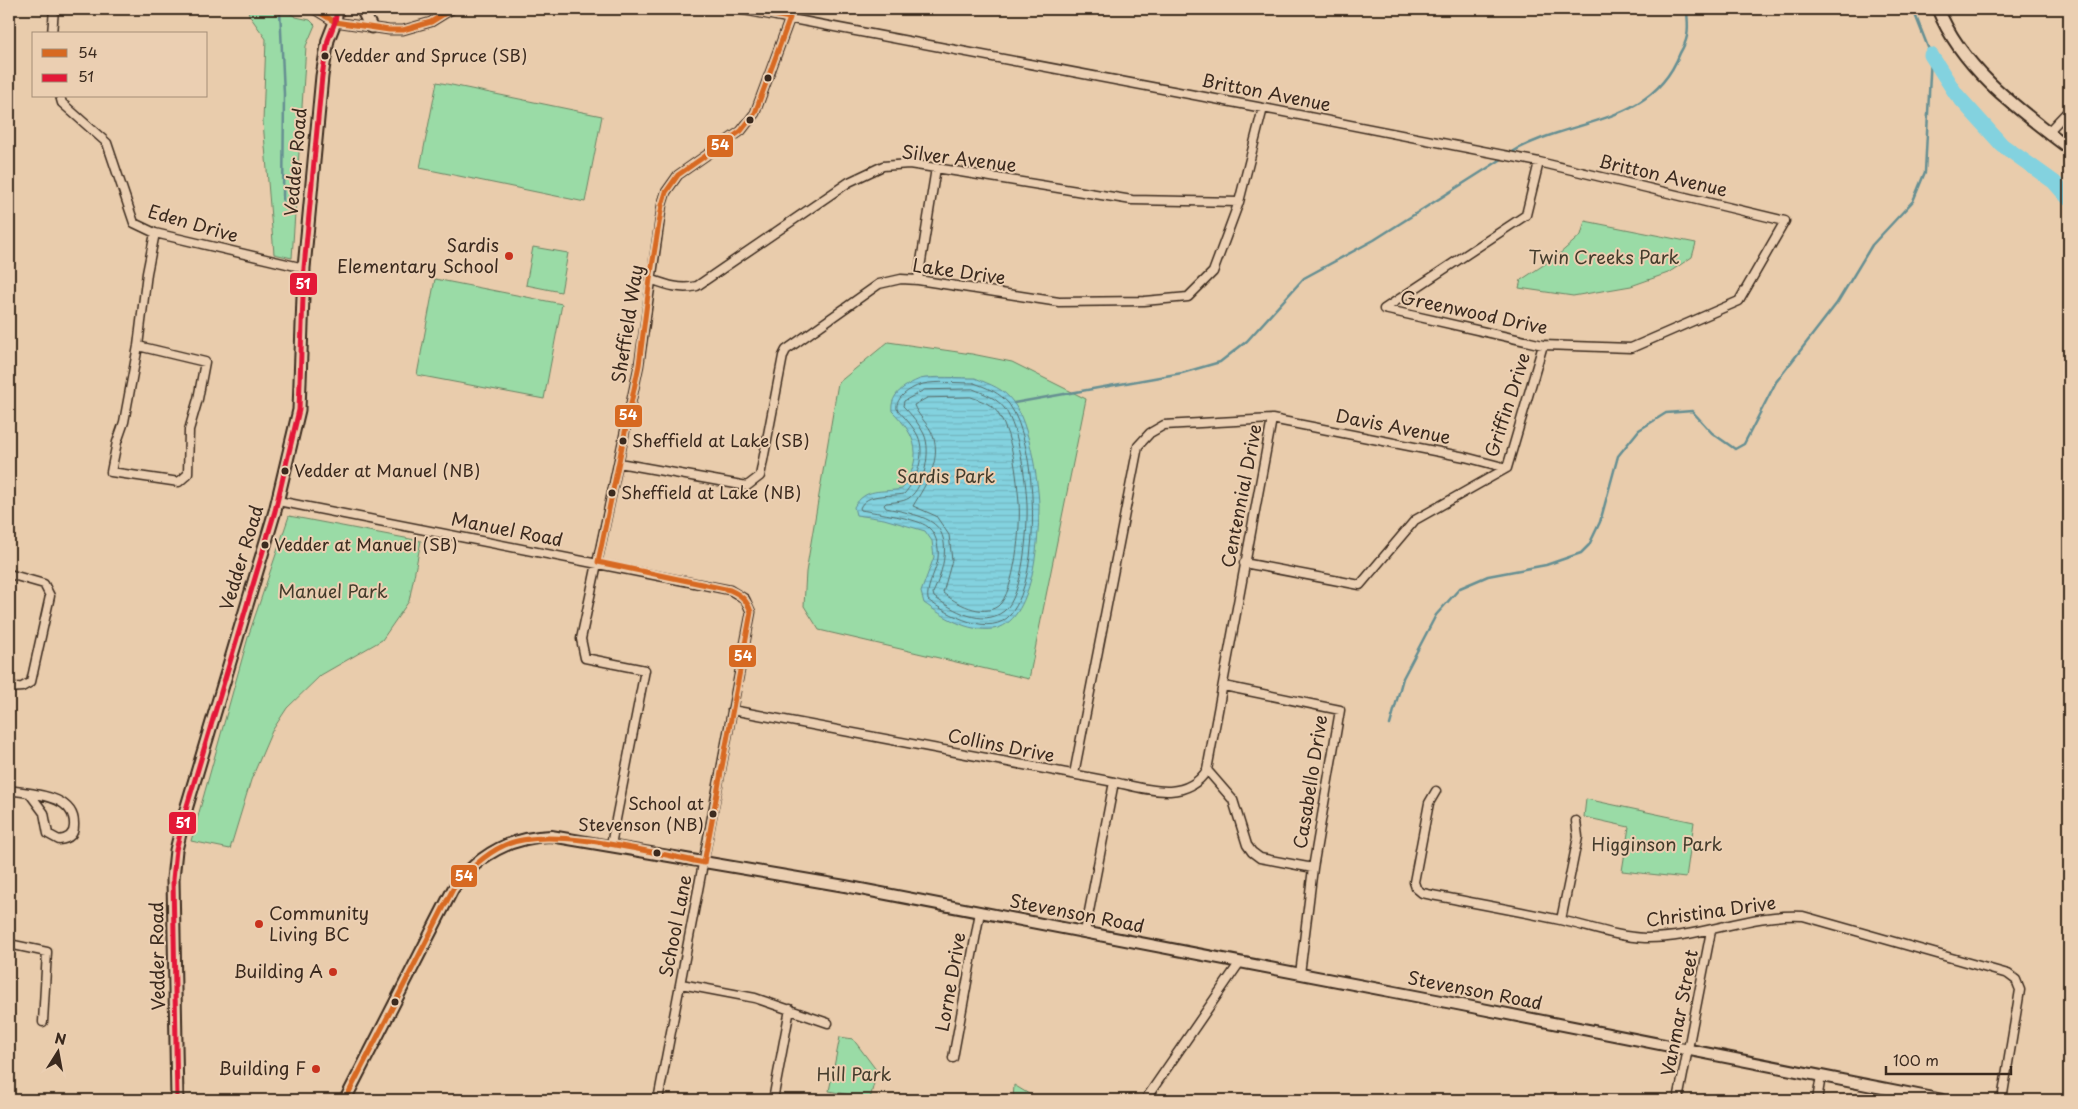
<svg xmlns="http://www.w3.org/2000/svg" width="2078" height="1109" font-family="'Playpen Sans',sans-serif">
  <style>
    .park { fill: #9adba6; stroke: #6a8262 }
    .water { fill: url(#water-rules); stroke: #668f92 }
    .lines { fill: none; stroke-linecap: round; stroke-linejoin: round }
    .shore { stroke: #586d6b; stroke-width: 1 }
    .stream { stroke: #668f92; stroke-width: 2.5 }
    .river { stroke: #83d2df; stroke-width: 15 }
    .minor-casing { stroke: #3b2a1e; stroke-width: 11 }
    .tertiary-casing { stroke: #3b2a1e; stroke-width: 14 }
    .secondary-casing { stroke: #3b2a1e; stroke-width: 15 }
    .minor { stroke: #ebcfb2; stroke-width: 8 }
    .tertiary { stroke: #ebcfb2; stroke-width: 10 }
    .secondary { stroke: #ebcfb2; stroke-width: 11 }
    .bus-1-casing { stroke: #ebcfb2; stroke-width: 9 }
    .bus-2-casing { stroke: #ebcfb2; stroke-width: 9 }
    .bus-1 { stroke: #d76921; stroke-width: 5 }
    .bus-2 { stroke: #e31937; stroke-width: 5 }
    .bus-dot { fill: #3b2a1e; stroke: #ebcfb2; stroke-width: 2 }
    .poi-dot { fill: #c8321e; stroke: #ebcfb2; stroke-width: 2 }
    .labels { text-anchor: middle; stroke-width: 4; stroke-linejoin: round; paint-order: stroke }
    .bus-label { font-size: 17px; fill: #3b2a1e; stroke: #ebcfb2; text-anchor: start }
    .street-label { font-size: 18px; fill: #3b2a1e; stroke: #ebcfb2 }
    .poi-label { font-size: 18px; fill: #3b2a1e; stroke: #ebcfb2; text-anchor: end }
    .park-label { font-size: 18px; fill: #443c2c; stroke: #ebcfb2 }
    .line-badge { stroke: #ebcfb2; stroke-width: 2 }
    .badge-label { font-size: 14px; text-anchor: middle; font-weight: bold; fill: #fff }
  </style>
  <defs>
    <pattern id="water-rules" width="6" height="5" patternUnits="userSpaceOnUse" patternTransform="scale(1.25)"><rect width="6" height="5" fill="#83d2df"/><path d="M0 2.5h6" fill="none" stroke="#72b4bf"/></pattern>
  </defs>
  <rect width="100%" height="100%" fill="#e9ccac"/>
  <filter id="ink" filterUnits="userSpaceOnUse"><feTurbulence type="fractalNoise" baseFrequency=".02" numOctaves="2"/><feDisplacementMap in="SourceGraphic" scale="10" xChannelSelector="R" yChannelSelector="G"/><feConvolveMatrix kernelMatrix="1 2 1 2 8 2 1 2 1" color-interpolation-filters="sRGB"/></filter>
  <g filter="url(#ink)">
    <!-- park -->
    <path class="park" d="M248,9H283L296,17L310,20L315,25L306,46L292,258L274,254L263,122L266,39L249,15Z
      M437,82L602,116L585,202L420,168Z
      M1585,221L1696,243L1692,257L1668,273L1631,286L1573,296L1519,288L1521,280L1557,256L1581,235Z
      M533,247L568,253L561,292L526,285Z
      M435,279L562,304L544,399L417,375Z
      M888,342L972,354L1012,362L1086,399L1029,679L819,630L804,606L806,572L838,383Z
      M289,516L421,541L409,601L382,640L321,675L287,708L272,731L251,780L230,849L191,841L249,634Z
      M1586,799L1694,822L1686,878L1622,871L1629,827L1584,817Z
      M840,1037L853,1039L877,1071L870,1099L829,1091Z
      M1014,1085L1039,1100H1013Z"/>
    <!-- water -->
    <path class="water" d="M975,378C991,385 1003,388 1013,402C1029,423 1038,479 1039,505C1039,537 1034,624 993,629C967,632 944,617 924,603L921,592L934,557L932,541L925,531L884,519L856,515L854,507C866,487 880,493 902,489C923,457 918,437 892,411C890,394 905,385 920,379C931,376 962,378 975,378Z"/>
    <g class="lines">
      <!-- shore -->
      <path class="shore" d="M974,383C988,388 1000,393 1009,404C1038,444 1042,575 1011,614C991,639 947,614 928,600C926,588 934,575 937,563C940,553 938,535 928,527C917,518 877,513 861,510L860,508C867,492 889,497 904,494C917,480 926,454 918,436C913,426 904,417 897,409C895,397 912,387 923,384C935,381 960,383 974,383Z
        M973,389C985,394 997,398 1005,409C1019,430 1026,479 1027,505C1028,528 1023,597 1004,611C982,628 953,610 934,597L933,593C942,574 955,535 930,521C918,514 900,511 886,508L884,505L886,503C893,502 903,502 909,498C924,487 932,451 924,434C919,424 911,414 903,406L904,401L924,390Z
        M971,397C982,401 993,404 999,415C1013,437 1017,478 1019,503C1021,524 1015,593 998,606C982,618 956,603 943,593L952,560L949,535L936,516L913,506C926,484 944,458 931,431C926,422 917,414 914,405L927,398Z"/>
      <!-- stream -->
      <path class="stream" d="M280,9L284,94L283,202
        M1509,154C1568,117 1651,128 1680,53C1683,48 1686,41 1687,36C1689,27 1687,17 1687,9
        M1014,403L1182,373L1220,362L1247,341L1304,278L1374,240L1505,157
        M1390,725L1403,678L1436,615L1460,588L1488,576L1546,565L1581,553L1589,545L1600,522L1618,456L1639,430L1666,413L1692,411L1712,433L1735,449L1744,444L1776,382L1837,303L1872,245L1913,201L1925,172L1931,55L1913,9"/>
      <!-- river -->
      <path class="river" d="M1931,55L1956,94L2002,145L2054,182L2069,199"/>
      <defs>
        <path id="minor" d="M314,9L335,22L389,30H403L431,22L452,9
          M739,9L1263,108L1539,162L1785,221L1739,301L1631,348L1543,345L1384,309L1526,215L1539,162
          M52,34L54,9
          M60,96L62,103L107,143L134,223L155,233L304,268
          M2048,132L2069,110
          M9,201V210
          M650,279C667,285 680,290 697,286L849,182L883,166L909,164L936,168L1132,200L1239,202
          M918,280L936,168
          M138,346L205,362L198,399L189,430L188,474L179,482L111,472L117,442L124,422L138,346L147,273L155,233
          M1272,419L1465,457L1507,468
          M619,463L747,486L760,476L783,356L786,350L879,284L901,279L918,280L1059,302L1144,301L1188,297L1213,272L1239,202L1263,108
          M278,501L730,590L745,599L751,612L658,1100
          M1244,563L1360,585L1415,520L1507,468L1543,345
          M9,574L44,584L50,596L31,682L22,687L9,688
          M1224,686L1340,710L1313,868L1300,974
          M732,710L1114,782L1085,932
          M1207,770L1233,800L1247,845L1252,852L1260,858L1313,868
          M1074,774L1138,446L1150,433L1164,425L1272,419L1207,770C1186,803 1146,789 1114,782
          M9,790C30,794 76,794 74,826C74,835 68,839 59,840L48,834L44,813L30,794
          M1436,791L1429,803L1414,882L1416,888L1422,893C1468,902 1514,910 1560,920C1588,926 1616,937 1645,938C1699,939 1749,913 1803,916L2008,974L2016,980L2020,990L2002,1100
          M611,845L645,670L585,658L581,639L639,365L662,205L666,192L678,175L741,131L755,113L790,18L792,9
          M1561,920L1578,837L1576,821
          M9,944L47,952L43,1022
          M681,984L755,998L828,1023
          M953,1058L980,912
          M773,1100L790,1009
          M1145,1100L1240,962
          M1678,1100L1711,931
          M1817,1100L1821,1076"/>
        <path id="tertiary" d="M345,1100L453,889C477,856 510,837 551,836L845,886L1457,1004L1943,1100"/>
        <path id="secondary" d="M362,9L371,27
          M1938,9C1962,69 2019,110 2069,148
          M177,1100L173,879L176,850L187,806L275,511L299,410L304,268L322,76L328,40L335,22L337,9"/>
      </defs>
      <!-- minor casing -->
      <use href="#minor" class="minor-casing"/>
      <!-- tertiary casing -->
      <use href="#tertiary" class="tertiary-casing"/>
      <!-- secondary casing -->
      <use href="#secondary" class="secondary-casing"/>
      <!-- minor -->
      <use href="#minor" class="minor"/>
      <!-- tertiary -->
      <use href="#tertiary" class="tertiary"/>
      <!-- secondary -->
      <use href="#secondary" class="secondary"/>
      <defs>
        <path id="bus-1" d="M314,9L335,22L389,30H403L431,22L452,9
          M739,9L790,18
          M598,562L639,365L650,279L662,205L666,192L678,175L741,131L755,113L790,18
          M598,562L730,590C741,595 747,600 751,612L704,863
          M345,1100L453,889C468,871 483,855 505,845C550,825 654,853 704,863"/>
        <path id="bus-2" d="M177,1100L173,879L176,850L187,806L275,511L299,410L304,268L322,76L328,40L335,22L337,9"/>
      </defs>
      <!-- bus-1 casing -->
      <use href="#bus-1" class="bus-1-casing"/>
      <!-- bus-2 casing -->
      <use href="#bus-2" class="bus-2-casing"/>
      <!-- bus-1 -->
      <use href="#bus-1" class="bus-1"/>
      <!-- bus-2 -->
      <use href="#bus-2" class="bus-2"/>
    </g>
  </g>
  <!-- markers -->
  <g class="bus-dot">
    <circle cx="325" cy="56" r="4.5"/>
    <circle cx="768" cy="78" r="4.5"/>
    <circle cx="750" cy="120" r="4.5"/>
    <circle cx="623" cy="441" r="4.5"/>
    <circle cx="285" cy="471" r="4.5"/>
    <circle cx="612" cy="493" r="4.5"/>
    <circle cx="265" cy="545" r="4.5"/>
    <circle cx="713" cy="814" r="4.5"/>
    <circle cx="657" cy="853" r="4.5"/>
    <circle cx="395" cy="1002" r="4.5"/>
  </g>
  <g class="poi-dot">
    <circle cx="509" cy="256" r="5"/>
    <circle cx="259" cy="924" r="5"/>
    <circle cx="333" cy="972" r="5"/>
    <circle cx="316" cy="1069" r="5"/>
  </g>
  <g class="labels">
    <!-- bus labels -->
    <g class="bus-label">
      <text x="334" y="62">Vedder and Spruce (SB)</text>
      <text x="632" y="447">Sheffield at Lake (SB)</text>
      <text x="294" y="477">Vedder at Manuel (NB)</text>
      <text x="621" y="499">Sheffield at Lake (NB)</text>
      <text x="274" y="551">Vedder at Manuel (SB)</text>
      <text x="704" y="810" text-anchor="end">School at<tspan x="704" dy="21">Stevenson (NB)</tspan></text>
    </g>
    <!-- street labels -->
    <g class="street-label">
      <text transform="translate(1266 93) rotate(11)" y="6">Britton Avenue</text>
      <text transform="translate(959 159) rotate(7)" y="6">Silver Avenue</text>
      <text transform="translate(296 162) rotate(-85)" y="6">Vedder Road</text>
      <text transform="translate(1663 176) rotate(13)" y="6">Britton Avenue</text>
      <text transform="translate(193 224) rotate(16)" y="6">Eden Drive</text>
      <text transform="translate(959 272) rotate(8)" y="6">Lake Drive</text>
      <text transform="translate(1474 313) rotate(12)" y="6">Greenwood Drive</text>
      <text transform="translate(628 324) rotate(-81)" y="6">Sheffield Way</text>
      <text transform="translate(1508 405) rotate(-72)" y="6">Griffin Drive</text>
      <text transform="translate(1393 427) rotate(11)" y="6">Davis Avenue</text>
      <text transform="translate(1242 496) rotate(-79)" y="6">Centennial Drive</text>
      <text transform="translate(507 530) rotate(11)" y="6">Manuel Road</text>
      <text transform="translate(242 558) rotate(-73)" y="6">Vedder Road</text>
      <text transform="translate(1001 746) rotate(11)" y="6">Collins Drive</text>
      <text transform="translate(1311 782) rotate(-81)" y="6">Casabello Drive</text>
      <text transform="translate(1711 912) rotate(-8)" y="6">Christina Drive</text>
      <text transform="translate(1077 914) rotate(11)" y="6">Stevenson Road</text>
      <text transform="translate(676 926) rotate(-79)" y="6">School Lane</text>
      <text transform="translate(158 956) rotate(-91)" y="6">Vedder Road</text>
      <text transform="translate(951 982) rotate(-80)" y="6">Lorne Drive</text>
      <text transform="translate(1475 991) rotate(11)" y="6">Stevenson Road</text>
      <text transform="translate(1680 1013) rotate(-79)" y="6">Vanmar Street</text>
    </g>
    <!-- poi labels -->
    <g class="poi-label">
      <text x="499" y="252">Sardis<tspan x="499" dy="21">Elementary School</tspan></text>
      <text x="269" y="920" text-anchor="start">Community<tspan x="269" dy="21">Living BC</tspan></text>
      <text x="323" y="978">Building A</text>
      <text x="306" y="1075">Building F</text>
    </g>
    <!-- park labels -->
    <g class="park-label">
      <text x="1604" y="264">Twin Creeks Park</text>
      <text x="946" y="483">Sardis Park</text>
      <text x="333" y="598">Manuel Park</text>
      <text x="1657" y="851">Higginson Park</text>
      <text x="854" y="1081">Hill Park</text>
    </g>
  </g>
  <g class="line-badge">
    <rect x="706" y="134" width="28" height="24" rx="5" fill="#d76921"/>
    <rect x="289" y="272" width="29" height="24" rx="5" fill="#e31937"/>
    <rect x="614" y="404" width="29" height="24" rx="5" fill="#d76921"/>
    <rect x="728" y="644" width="29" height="24" rx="5" fill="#d76921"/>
    <rect x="168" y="811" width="29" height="24" rx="5" fill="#e31937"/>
    <rect x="450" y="864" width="28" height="24" rx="5" fill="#d76921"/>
  </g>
  <g class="badge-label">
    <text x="720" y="150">54</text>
    <text x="303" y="289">51</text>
    <text x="628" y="420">54</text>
    <text x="743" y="661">54</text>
    <text x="183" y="828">51</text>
    <text x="464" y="881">54</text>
  </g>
  <!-- margin -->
  <rect width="2078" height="1109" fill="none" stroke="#ebcfb2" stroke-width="30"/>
  <rect x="15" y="15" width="2048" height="1079" fill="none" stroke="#3b2a1e" stroke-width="2" filter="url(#ink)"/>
  <!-- legend -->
  <rect x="32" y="32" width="175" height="65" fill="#ebcfb2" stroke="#a58d77"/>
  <rect x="42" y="49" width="25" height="8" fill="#d76921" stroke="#a58d77"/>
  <text x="78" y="58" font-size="15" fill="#3b2a1e">54</text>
  <rect x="42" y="74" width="25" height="8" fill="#e31937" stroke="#a58d77"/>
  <text x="78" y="82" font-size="15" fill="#3b2a1e">51</text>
  <!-- north arrow -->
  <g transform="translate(58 1052) rotate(11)" stroke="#ebcfb2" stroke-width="4" paint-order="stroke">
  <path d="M0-4L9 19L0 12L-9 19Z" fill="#3b2a1e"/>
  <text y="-8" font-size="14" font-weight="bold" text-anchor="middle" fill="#3b2a1e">N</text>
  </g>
  <!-- scale -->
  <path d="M1886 1066v8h125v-8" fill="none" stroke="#3b2a1e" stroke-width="2.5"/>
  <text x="1893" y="1066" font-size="15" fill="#3b2a1e" stroke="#ebcfb2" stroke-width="4" paint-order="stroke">100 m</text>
</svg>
